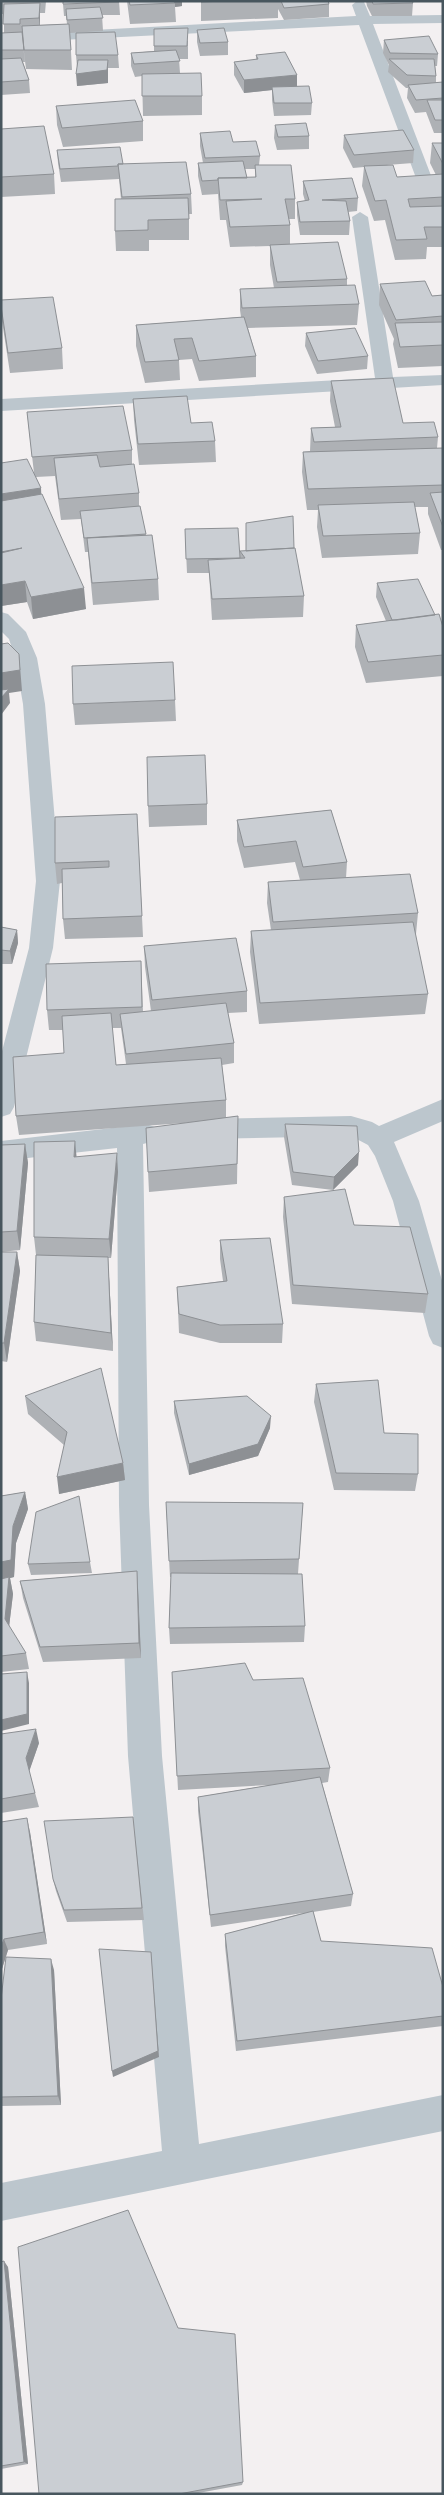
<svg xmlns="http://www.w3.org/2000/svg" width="444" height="2495" font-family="Jost,sans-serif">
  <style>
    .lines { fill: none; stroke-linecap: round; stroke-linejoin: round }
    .minor { fill: #bcc6cd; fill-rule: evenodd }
    .wall { fill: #aeb1b5; fill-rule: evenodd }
    .shaded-wall { fill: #8d9094 }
    .building { fill: #caced3; stroke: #8d9094 }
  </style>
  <rect width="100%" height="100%" fill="#f3f0f1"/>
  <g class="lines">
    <!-- minor -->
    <path class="minor" d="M357,1L364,2L370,16L443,15V23L373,24L435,186L433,189L427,191L419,186L359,25L1,43V35L356,16L352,5Z
      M360,212L368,217L393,377L443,375V385L1,411V399L375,378L352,217Z
      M1,612L8,614L26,632L37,658L45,704L60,881L53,948L14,1107L10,1114L1,1117V1055L29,948L36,881L23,704L15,658L9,639L1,631Z
      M443,1099V1121L394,1142L419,1201L443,1284V1348L433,1344L429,1336L393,1201L375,1156L368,1145L351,1136L202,1139L193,1136L189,1129L193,1122L202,1119L351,1116L372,1122L379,1126Z
      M146,1124L155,1127L159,1134L155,1141L143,1144L149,1505L162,1756L199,2144L443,2095V2131L1,2221V2183L162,2151L128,1756L119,1505L117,1148L1,1161V1141Z"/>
  </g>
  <!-- wall -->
  <path class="wall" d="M1,1H46L45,13H40V25L67,24L66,16H64L63,4L119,1L120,15H102L103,31L70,33L72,70L26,69L23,45L25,62H23L29,80L30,93L1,95V33H4V14H2Z
    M127,1H182V6L175,7L176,22L130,24Z
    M201,1H328L329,4V17L284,20L278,9V18L201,21Z
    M366,1H415L412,2L413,3L412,16H372L367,6Z
    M154,29L188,41V59H179L180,73L202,96V115L143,116L142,76L135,77L131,66V53L154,51Z
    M197,30L228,42V55L200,56L197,42Z
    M384,40L438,54L437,66H435L436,76V83L443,82V133H434L426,112L415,113L407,98L408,88H406L388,72L389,65L383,53Z
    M76,55H118L119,68H108V83L77,86V67Z
    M256,55L297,75V86L312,103L311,115L274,116L272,100V90L244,93L234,75V62L256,60Z
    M56,106L143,121V141L63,147L57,125Z
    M275,125L309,136V149L277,150L274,138Z
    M1,129L54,174L55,194L1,197Z
    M200,133L233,142L260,156L259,165L295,199V219H289L290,225V244L347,279V286L359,304L357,325L248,328L256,356V377L199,381L192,359L179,360L180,380L145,383L136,346V325L241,317L240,310V289L274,288L270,265V246L230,247L226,220H220L218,194L202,195L198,176V163H203L200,146ZM245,169H255V177L247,178Z
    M344,135L414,150L413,163L387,165L397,177L436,175L430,163L432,143H443V247H427L426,259L395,260L385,220L374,221L362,186L364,167L353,168L343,148Z
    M57,150L123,164L191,194L192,214H189V240H149V251H116L115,231L121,199L119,179L61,182L58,163Z
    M303,181L358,198L357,211L348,212L350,221L349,235H300L297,215V202L305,201L303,194Z
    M380,284L432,296L443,295V366L398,368L393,344L394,339L379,305Z
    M1,300L62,348L63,369L10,373L2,321Z
    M306,333L368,356L367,369L317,374L305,346Z
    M331,381L403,423L438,437L437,448H443V550H441L428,514V507H415L420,533L418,554L322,558L317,527L318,510H307L302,472L303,452L310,451L311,428L335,427L330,401Z
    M133,399L191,423L215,441L216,462L139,465L134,420Z
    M27,412L132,450V465L139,493V506H140L146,535L158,579L159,600L93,605L88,552H85L81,519L61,520L55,476L36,477L41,488V494L86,609L33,619L27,602L1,606V463L34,473Z
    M185,529L240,559V551L294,548L304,596L303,617L212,620L209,573H187Z
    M377,583L435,615L443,627V676L366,683L355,647L356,625L386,621L376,597Z
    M175,700L176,721L75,725L73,704Z
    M207,804V825L149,827L148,806Z
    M331,810L347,862L346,878L418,913L416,934H415L428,994L425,1014L259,1024L250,952L251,931L271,930L267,903L268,882L300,880L295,862L244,868L237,841V820Z
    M137,814L143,937L65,939L63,919L62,883L57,884L55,863Z
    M1,927L17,930L18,943L12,964H1Z
    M144,946L247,991V1012L228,1013L234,1043V1063L222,1065L226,1100V1118L238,1116L237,1184L149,1192L146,1128L198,1122L19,1135L16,1116L64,1053L63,1030H49L47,1010L141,961L143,1012L151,1011L145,967ZM112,1028H121L126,1064L116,1065Z
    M285,1124L358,1165L333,1190L292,1185L284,1137Z
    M25,1144L28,1163L20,1250L1,1252V1145Z
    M77,1157L118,1172L111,1258H108L113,1351L36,1341L34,1322L36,1255L34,1237Z
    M284,1197L354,1225L428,1294L425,1313L292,1304L283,1217Z
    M220,1240L283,1324L282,1343H220L179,1333L177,1287L223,1281L220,1259Z
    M1,1252H17L20,1271L7,1362L1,1361Z
    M316,1384L384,1433L418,1474L415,1491L334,1490L314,1402Z
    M25,1396L123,1463L125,1480L59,1494L64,1445L28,1414Z
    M174,1401L270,1428L258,1456L189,1475L174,1413Z
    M25,1492L28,1509L16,1543L14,1577L10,1578L13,1594L9,1627L26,1653L29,1669L1,1672V1496Z
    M166,1502L303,1503L298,1574L305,1626L304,1642L170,1644L169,1628L171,1577H170Z
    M90,1562L92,1573L31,1575L28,1564Z
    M137,1571L141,1658L43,1662L23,1598L20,1581Z
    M172,1672L253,1680L330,1768L328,1782L322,1783L353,1894L351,1906L313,1912L321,1941L443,1987V2026L236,2051L225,1946V1934L303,1913L211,1927L198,1811V1797L270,1785L178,1790Z
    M1,1734L39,1743L29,1771L39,1807L1,1813Z
    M133,1817L144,1920L67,1922L56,1891L53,1879Z
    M1,1822L30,1832L47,1944L8,1950L1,1972Z
    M54,1970L61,2105L1,2106V1999Z
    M1,2262L8,2267L28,2464L1,2469Z
    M178,2328L243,2482L242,2485L193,2494H39Z"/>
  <!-- shaded-wall -->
  <path class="shaded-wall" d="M165,1H182V6L175,7V3Z
    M40,3V31L39,18Z
    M108,60V83L77,86L76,74Z
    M297,75V88L272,87V90L244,93V80Z
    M41,488L42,509L1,516V494Z
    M25,581L27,602L1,606V585Z
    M84,588L86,609L33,619L31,597Z
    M19,654L22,691L9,693L10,703L1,715V673Z
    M17,930L18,943L12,964L10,951Z
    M75,1141L77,1161L74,1157Z
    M25,1144L28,1163L20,1250L17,1231Z
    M359,1152L358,1165L333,1190L334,1177Z
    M117,1153L118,1172L111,1258L109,1239Z
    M17,1252L20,1271L7,1362L4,1343Z
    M108,1257L109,1277L113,1351L111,1333Z
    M271,1416L270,1428L258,1456L189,1475V1464Z
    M123,1463L125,1480L59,1494L57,1477Z
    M25,1492L28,1509L16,1543L14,1577L10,1578L13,1594L8,1635L5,1619L1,1579V1562L13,1526Z
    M137,1571L138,1588L141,1658L139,1643Z
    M27,1672L29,1683V1724L1,1731V1720Z
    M36,1729L39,1743L29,1772L26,1758Z
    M27,1818L30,1832L47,1944L44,1932Z
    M4,1939L8,1950L1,1972V1947Z
    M151,1952L159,2057L113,2077L112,2071Z
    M51,1959L54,1970L61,2105L58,2096Z
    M4,2261L8,2267L28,2464L24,2462Z"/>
  <!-- building -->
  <path class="building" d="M63,1H119V2L63,4Z
    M129,1H174L175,3L130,5Z
    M201,1H224L201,2Z
    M281,1H328L329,4L284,8Z
    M372,1H412L413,3L373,4Z
    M40,3L39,18L20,19V24H3L4,4Z
    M100,7L103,18L67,20L66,9Z
    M69,24L71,50H24L22,26Z
    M188,28L187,46H154V29Z
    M224,28L228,42L200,43L197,30Z
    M22,32L24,50H1V33Z
    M115,32L118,55H76V33Z
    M429,36L438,54L390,53L384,40Z
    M176,50L180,61L134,64L131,53Z
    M285,52L297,75L244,80L234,62L258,59L256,55Z
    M21,58L29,80L1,82V59Z
    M389,59H434L436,76L407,75Z
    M78,60H108L107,70L76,74Z
    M201,73L202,96H142V74Z
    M443,82V98L416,100L408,85Z
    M309,86L312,103H274L272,87Z
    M135,100L143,121L62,128L56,106Z
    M427,100H443V120H435Z
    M306,123L309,136L278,137L275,125Z
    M44,126L54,174L1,177V129Z
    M403,130L414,150L354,155L344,135Z
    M230,131L233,142L256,141L260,156L205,158L200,133Z
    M432,143H443V164Z
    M120,147L123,164H118V166L60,169L57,150Z
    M243,161L247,178H218V180L202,181L198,163Z
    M186,162L191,194L122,197L118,164Z
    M255,165H291L295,199H285L290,225L230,227L226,201L262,199L220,200L218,178L256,177Z
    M393,165L397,177L443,174V197L408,199L410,207L443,206V227H424L427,239L396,240L386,200L375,201L364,166Z
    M352,178L358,198L322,200L346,201L350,221L300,222L297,202L309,200L303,181Z
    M188,198L189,219L148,220V230L115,231V199Z
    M338,242L347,279L277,282L270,245Z
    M425,281L432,296L443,295V316L396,320L380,284Z
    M355,285L359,304L242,308L240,289Z
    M53,297L62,348L8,353L1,306V300Z
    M244,317L256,356L199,361L192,338L174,339L179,360L145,362L136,325Z
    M443,322V345L400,347L395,323Z
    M355,328L368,356L318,361L306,333Z
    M393,378L403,423L434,422L438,437L314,442L311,428L341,427L331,381Z
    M187,396L191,423L212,422L215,441L138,444L133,399Z
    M123,406L132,450L32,457L27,412Z
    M443,448V485L308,489L303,452Z
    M97,455L100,467L134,464L139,493L59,499L54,458Z
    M27,459L41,488L1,494V463Z
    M443,492V527L430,493Z
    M42,494L84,588L31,597L25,581L1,585V553L22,548L1,552V501Z
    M414,502L420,533L323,536L318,505Z
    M140,506L146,534L84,538L80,511Z
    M293,516L294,548L246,551V523Z
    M238,528L240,558L186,559L185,529Z
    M152,535L158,579L92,583L87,538Z
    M295,548L304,596L212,599L208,560L245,558L240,551Z
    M418,579L435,615L397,620H392L377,583Z
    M439,614L443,627V655L368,662L356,625Z
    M8,643L19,654L20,670L1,673V644Z
    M173,662L175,700L73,704L72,666Z
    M9,689L1,698V690Z
    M205,755L207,804L148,806L147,757Z
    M331,810L347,862L303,867L296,841L244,847L237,820Z
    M137,814L142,916L63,919L62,869L109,867V861L55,863V817Z
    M410,874L418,913L273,922L268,882Z
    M413,922L428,994L260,1003L251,931Z
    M1,927L17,930L10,951L1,950Z
    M236,938L247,991L152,1000L144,946Z
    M141,961L142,1007L47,1010L46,964Z
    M226,1003L234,1043L126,1054L120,1014Z
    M111,1013L116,1065L221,1058L226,1100L16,1116L13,1057L64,1053L62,1016Z
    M238,1116L237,1164L148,1172L146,1128Z
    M285,1124L357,1126L359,1152L334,1177L293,1172Z
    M75,1141L74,1157L117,1153L109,1239L34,1237V1142Z
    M25,1144L17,1231L1,1232V1145Z
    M345,1189L354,1225L410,1227L428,1294L293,1285L284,1197Z
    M270,1238L283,1324L220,1325L179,1314L177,1287L227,1281L220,1240Z
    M1,1252H17L4,1343H1Z
    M36,1255L108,1257L111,1333L34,1322Z
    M101,1368L123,1463L57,1477L67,1432L25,1396Z
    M378,1380L384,1433L418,1434V1474L336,1473L316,1384Z
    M247,1396L271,1416L258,1444L189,1464L174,1401Z
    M25,1492L13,1526L11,1560L1,1562V1496Z
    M79,1496L90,1562L28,1564L36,1512Z
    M166,1502L303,1503L299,1559L169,1561Z
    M137,1571L139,1643L40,1647L20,1581Z
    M171,1573L302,1574L305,1626L169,1628Z
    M9,1577L5,1619L26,1653L1,1656V1579Z
    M245,1663L253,1680L303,1678L330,1768L177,1776L172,1672Z
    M27,1672V1714L1,1720V1674Z
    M36,1729L26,1758L35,1793L1,1799V1734Z
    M320,1777L353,1894L210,1915L198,1797Z
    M133,1817L142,1908L64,1910L53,1879L44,1821Z
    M27,1818L44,1932L4,1939L1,1947V1822Z
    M313,1911L321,1941L432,1948L443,1987V2016L237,2041L225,1934Z
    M99,1949L151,1952L158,2051L112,2071Z
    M6,1957L51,1959L58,2096L1,2097V1999Z
    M128,2210L178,2328L235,2334L243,2482L179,2494H39L18,2247Z
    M4,2261L24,2462L1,2466V2262Z"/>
  <!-- border -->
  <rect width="444" height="2495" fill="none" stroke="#48565e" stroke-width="5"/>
</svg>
